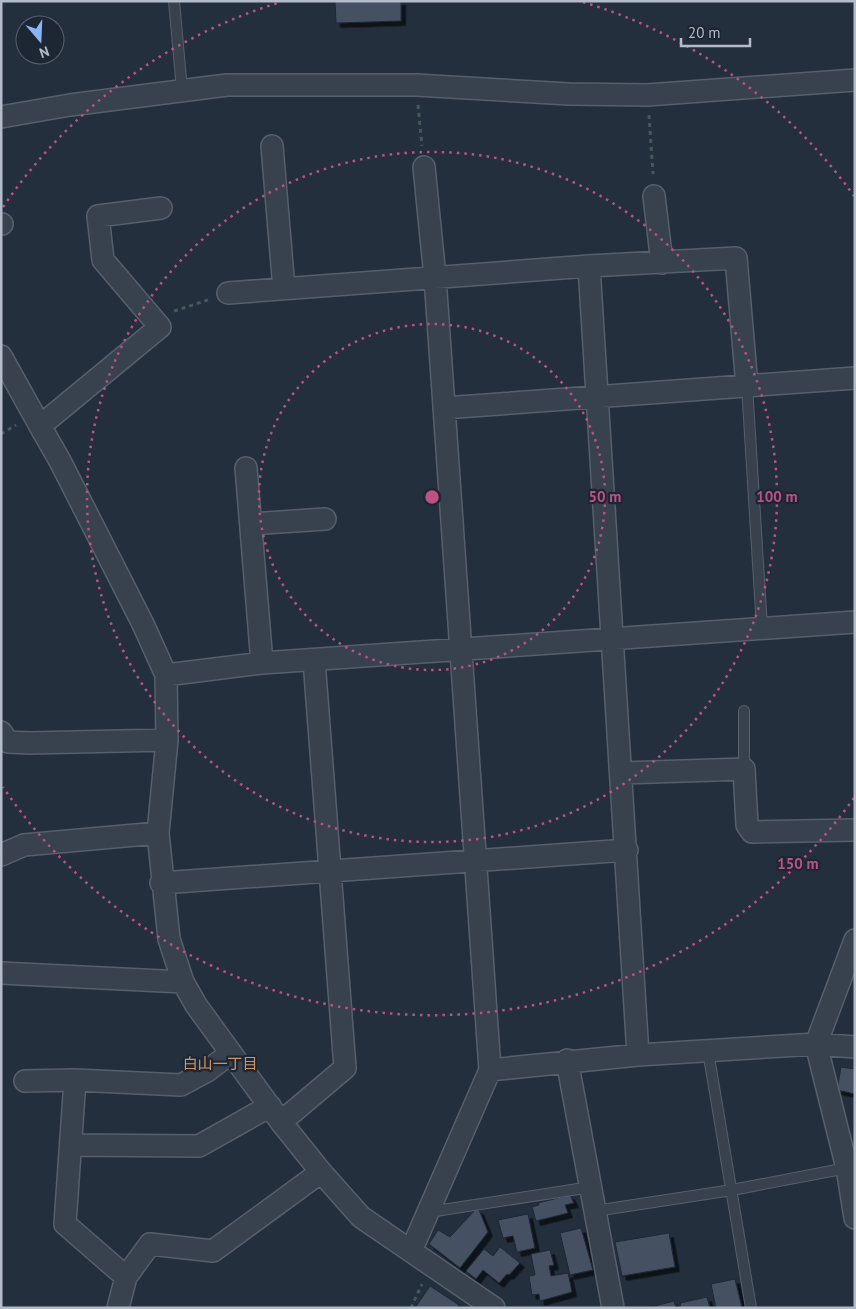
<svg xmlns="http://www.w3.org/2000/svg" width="856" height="1309" font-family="'PT Sans','Noto Sans JP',sans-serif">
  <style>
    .building { fill: #455162; stroke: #1f2835; filter: url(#shadow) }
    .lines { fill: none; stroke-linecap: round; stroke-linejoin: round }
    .service-casing { stroke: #565f6c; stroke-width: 12 }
    .minor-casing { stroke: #565f6c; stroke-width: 24 }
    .path { stroke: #44595c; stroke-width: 3; stroke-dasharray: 4 4; stroke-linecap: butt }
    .service { stroke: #38414e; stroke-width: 10 }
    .minor { stroke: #38414e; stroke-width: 21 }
    .ring { fill: none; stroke: #bd5182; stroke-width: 2.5; stroke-dasharray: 2.5 5 }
    .labels { text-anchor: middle; stroke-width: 4.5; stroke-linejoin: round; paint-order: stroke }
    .neighbourhood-label { font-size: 15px; fill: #d59563; stroke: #1d2633 }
    .centre { fill: #bd5182; stroke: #1d2633; stroke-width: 2.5 }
    .ring-label { font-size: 15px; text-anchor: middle; font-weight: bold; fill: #bd5182; stroke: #1d2633; stroke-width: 4.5; stroke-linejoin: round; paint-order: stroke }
  </style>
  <defs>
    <filter id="shadow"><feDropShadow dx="4.5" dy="4.5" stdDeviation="0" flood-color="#0009"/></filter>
  </defs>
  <rect width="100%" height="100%" fill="#242f3e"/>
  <!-- building -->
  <path class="building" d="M335,1H401V21L336,23Z
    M841,1067L855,1069V1094L837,1090Z
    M570,1195L574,1203L565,1205L568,1213L536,1221L532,1207L539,1205L538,1203Z
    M475,1210H479L488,1232L460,1268L429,1244L438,1230L450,1237Z
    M528,1214L535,1248L517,1252L513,1236L503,1238L498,1220Z
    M581,1228L593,1270L570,1275L560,1233Z
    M669,1233L675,1267L622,1276L615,1242Z
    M500,1247L520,1263L509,1275L507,1274L499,1283L483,1270L476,1279L466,1271L484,1249L493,1256Z
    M550,1250L554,1265L549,1266L551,1276L568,1273L572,1292L540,1301L539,1294L532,1295L529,1276L535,1275L531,1254Z
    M735,1279L742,1308H716L711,1284Z
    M430,1286L459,1305L457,1308H415Z
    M707,1297L710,1308H681L680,1303Z
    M674,1301L676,1308L651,1307Z"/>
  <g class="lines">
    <defs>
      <path id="service" d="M174,1L182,90
        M747,386L762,628
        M744,769V711
        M708,1051L751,1308
        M595,1211L732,1190L847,1168
        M429,1212L591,1187"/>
      <path id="minor" d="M1,117L70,105L227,85H416L569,94L647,95L855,80
        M272,146L284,289
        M424,167L435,277L490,1070L638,1055L816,1044L855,1047
        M654,196L662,263
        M161,208L98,216L103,260L160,327L40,426L60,461L143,624L166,675L167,740L158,833L169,939L183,982L196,1005L281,1122L321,1172L361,1217L494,1308
        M1,224H2
        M589,266L638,1055
        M228,293L589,266L736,258L747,386
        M1,356L40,426
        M444,408L855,378
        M246,468L262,663
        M251,524L325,519
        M166,675L262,663L855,622
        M1,732L8,742L30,743L167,740
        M622,773L744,769L747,825L752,832L855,830
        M1,855L24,845L158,833
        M161,883L627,850
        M855,940L816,1044L847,1168L855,1218
        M1,973L183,982
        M567,1060L613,1308
        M75,1080L65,1224L126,1277
        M25,1081L75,1080L181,1085L207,1071L231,1053
        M281,1122L345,1068L314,660
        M71,1145L199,1146L270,1106
        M411,1251L490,1070
        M118,1308L126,1277L150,1244L213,1251L321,1172"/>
    </defs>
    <!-- service casing -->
    <use href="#service" class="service-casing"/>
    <!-- minor casing -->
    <use href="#minor" class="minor-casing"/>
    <!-- path -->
    <path class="path" d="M418,105L422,146
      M649,115L653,174
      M174,311L208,300
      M1,434L16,425
      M411,1308L422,1284"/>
    <!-- service -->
    <use href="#service" class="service"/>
    <!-- minor -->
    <use href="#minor" class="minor"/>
  </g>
  <!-- distance rings -->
  <g class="ring">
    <circle cx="432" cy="497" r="173"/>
    <circle cx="432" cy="497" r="345"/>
    <path d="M854 798A518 518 0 0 1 3 787M3 207A518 518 0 0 1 281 2M583 2A518 518 0 0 1 854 196"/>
  </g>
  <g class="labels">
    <!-- neighbourhood labels -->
    <g class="neighbourhood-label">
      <text x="220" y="1069">白山一丁目</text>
    </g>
  </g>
  <circle cx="432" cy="497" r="8" class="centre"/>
  <g class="ring-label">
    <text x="605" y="502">50 m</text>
    <text x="777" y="502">100 m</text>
    <text x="798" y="869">150 m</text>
  </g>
  <!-- border -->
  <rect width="856" height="1309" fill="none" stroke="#b4bcc9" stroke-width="5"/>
  <!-- north arrow -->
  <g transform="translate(40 40) rotate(161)"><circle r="24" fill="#1d2633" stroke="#59626f"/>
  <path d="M0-4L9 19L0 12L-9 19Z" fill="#8ab4f8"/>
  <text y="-8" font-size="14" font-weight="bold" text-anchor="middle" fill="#b4bcc9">N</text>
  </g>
  <!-- scale -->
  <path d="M681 38v8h69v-8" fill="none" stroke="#b4bcc9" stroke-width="2.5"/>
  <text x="688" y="38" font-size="15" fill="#b4bcc9" stroke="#1d2633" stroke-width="4" paint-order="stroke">20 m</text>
</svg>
